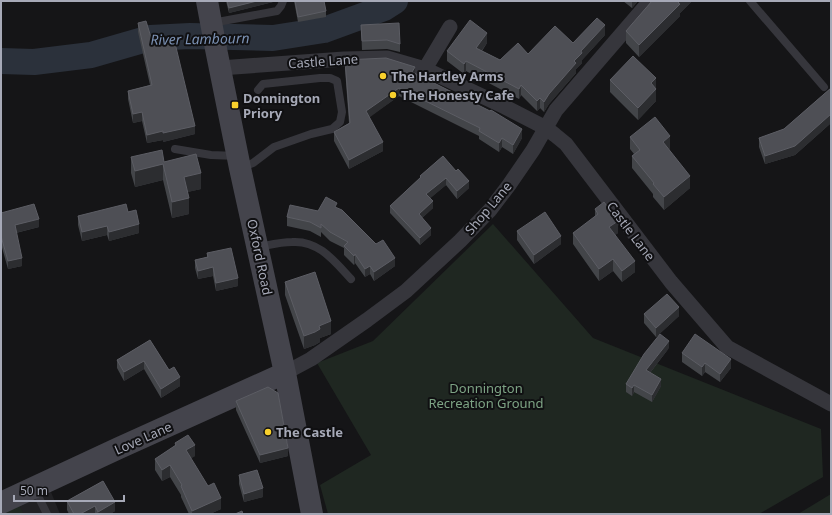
<svg xmlns="http://www.w3.org/2000/svg" width="832" height="515" font-family="'Noto Sans',sans-serif">
  <style>
    .built { fill: #212124 }
    .green { fill: #1f2721 }
    .lines { fill: none; stroke-linecap: round; stroke-linejoin: round }
    .river { stroke: #2b313b; stroke-width: 26 }
    .lane { stroke: #36363c; stroke-width: 8 }
    .street { stroke: #36363c; stroke-width: 15 }
    .secondary { stroke: #44444c; stroke-width: 22 }
    .wall { fill: #434549 }
    .shaded-wall { fill: #2c2d30 }
    .building { fill: #4e4f55; stroke: #5c5d64 }
    .poi-dot { fill: #f8d02c; stroke: #101012; stroke-width: 1.5 }
    .labels { text-anchor: middle; stroke-width: 4; stroke-linejoin: round; paint-order: stroke }
    .street-label { font-size: 13px; fill: #a6a9b7; stroke: #101012 }
    .poi-label { font-size: 13px; font-weight: bold; fill: #a6a9b7; stroke: #101012; text-anchor: start }
    .park-label { font-size: 13px; fill: #7da384; stroke: #101012 }
    .water-label { font-size: 14px; font-style: italic; fill: #7c92b4; stroke: #101012 }
  </style>
  <rect width="100%" height="100%" fill="#151517"/>
  <!-- built -->
  <path class="built" d="M51,492L60,514H1V512Z"/>
  <!-- green -->
  <path class="green" d="M493,224L593,338L821,429L823,477L759,514H328L320,485L371,455L317,363L373,341Z
    M831,494V514H798Z
    M19,506L24,514H1V513Z"/>
  <g class="lines">
    <!-- river -->
    <path class="river" d="M1,61L34,62L91,55L150,38L190,36L273,38L324,30L384,8L395,1"/>
    <!-- lane -->
    <path class="lane" d="M750,1L824,87
      M212,23L277,11L281,6L283,1
      M175,149L211,155L237,156
      M240,168L253,163L274,147L311,134L332,129L340,122L342,112L337,81L330,78H320L263,84L258,90
      M258,247C269,245 281,242 292,242C319,240 335,262 351,279
      M34,488L47,514"/>
    <!-- street -->
    <path class="street" d="M220,68L344,59L387,58L425,69L505,107L546,128L555,135L566,144L671,282L727,347L831,404
      M425,69L450,27
      M285,373L311,359L367,320L406,291L460,241L490,210L509,185L533,150L556,110L650,1"/>
    <!-- secondary -->
    <path class="secondary" d="M207,1L216,49L240,168L285,373L312,514
      M1,503L119,448L285,373"/>
  </g>
  <!-- wall -->
  <path class="wall" d="M226,1H277L229,13Z
    M294,1H324L326,11V17L298,22Z
    M623,1H638L632,8Z
    M652,1H692L680,13V16L639,57L626,43V31Z
    M138,23L153,44L195,134L163,142V140L147,143L142,121L133,123L128,99V91L150,85L138,32Z
    M361,25L400,44V52L387,49L362,50Z
    M605,35L582,60V63L576,69V73L549,104L544,112L540,108L537,111L521,95L519,99L466,71L464,74L447,61V51L487,43L482,51L500,60Z
    M345,60L415,74L522,138L513,154L502,147L499,152L479,139V136L399,96L369,117L383,151L349,169L334,141V132L349,123L345,69Z
    M656,78V101L638,120L610,92V80Z
    M831,88V123L795,155L765,164L759,147V138L784,129Z
    M630,137L670,149H669L690,188L664,210L653,197V194L632,168V156L634,154L630,149Z
    M443,156L469,188L457,199L446,185L430,198L433,208L422,218L431,235L420,245L390,213V206L420,178V176Z
    M131,157L164,162L201,189L187,192L189,214L172,218L163,180L135,187L131,173Z
    M337,208L395,266L374,281L370,274L365,277L355,263L354,265L344,255V248L330,241L321,232V237L310,231L287,226V217L318,211Z
    M595,209L618,233L615,235L635,272L622,282L613,271L599,281L573,244V233L595,217Z
    M128,212L139,233L109,241L107,235L82,241L78,225V216Z
    M1,213L39,227L16,233L22,266L8,269L1,244Z
    M517,231L561,244L534,264L517,240Z
    M207,253L238,286L216,291L213,276L198,279L195,268V260L207,257Z
    M285,282L331,334L320,338V342L315,345L304,349L285,295Z
    M644,314L679,316L656,337L644,323Z
    M150,340L169,370L180,386L161,398L144,369L124,381L117,368V360Z
    M669,348L650,373L661,386L652,402L634,392L632,396L626,392V384Z
    M682,353L731,368L720,382L705,372L702,376L682,362Z
    M236,401L288,456L260,463L236,410Z
    M175,443L195,456L190,458L221,509L210,514H189L181,497V495L170,477L162,481L155,470V459L175,446Z
    M239,475L263,497L244,502L239,484Z
    M103,481L115,511L110,514H69L67,510V501Z"/>
  <!-- shaded-wall -->
  <path class="shaded-wall" d="M257,1H277L229,13V8Z
    M632,1H638L632,8Z
    M680,1H692L680,13V16L639,57V45Z
    M605,25V35L582,60V63L576,69V73L549,104L544,112V102L549,94L581,51Z
    M487,33V43L476,58V48Z
    M466,61V71L464,74V64Z
    M415,67V76L412,72Z
    M656,78V101L638,120V108L651,83Z
    M521,85V95L519,99V89Z
    M399,88V96L366,120V111Z
    M540,98V108L537,111V101Z
    M142,112V121L133,123V114Z
    M831,114V123L795,155L765,164V156Z
    M195,126V134L163,142V133Z
    M522,129V138L513,154V145Z
    M163,131V140L147,143V135Z
    M670,136V149L663,154V142Z
    M502,138V147L499,152V143Z
    M383,142V151L349,169V160Z
    M163,164V180L135,187V171Z
    M201,173V189L184,193V177Z
    M690,176V188L664,210V197Z
    M446,178V185L426,202V194Z
    M469,181V188L457,199V191Z
    M189,198V214L172,218V202Z
    M433,201V208L419,221V214Z
    M39,219V227L15,233V225Z
    M618,221V233L609,239V227Z
    M139,224V233L109,241V232Z
    M107,226V235L82,241V232Z
    M431,228V235L420,245V238Z
    M561,236V244L534,264V255Z
    M355,254V263L354,265V256Z
    M22,258V266L8,269V261Z
    M395,258V266L374,281V272Z
    M613,259V271L599,281V269Z
    M635,261V272L622,282V271Z
    M370,266V274L365,277V269Z
    M213,267V276L198,279V271Z
    M238,278V286L216,291V283Z
    M679,307V316L656,337V328Z
    M331,321V334L320,338V342L315,345L304,349V336L319,326Z
    M669,341V348L646,378V370Z
    M731,359V368L720,382V374Z
    M144,361V369L124,381V372Z
    M705,363V372L702,376V367Z
    M180,377V386L161,398V389Z
    M661,379V386L652,402V395Z
    M634,385V392L632,396V388Z
    M195,445V456L186,462V450Z
    M288,448V456L260,463V455Z
    M170,465V477L162,481V470Z
    M263,488V497L244,502V494Z
    M221,498V509L210,514H192V511Z
    M115,502V511L110,514H98V512Z
    M95,506V514H80Z"/>
  <!-- building -->
  <path class="building" d="M227,1H257L229,8Z
    M295,1H324L326,11L298,17Z
    M652,1H680L678,3L680,4L639,45L626,31Z
    M597,18L605,25L581,51L582,53L574,61L576,63L549,94L544,102L540,98L537,101L521,85L519,89L466,61L464,64L447,51L470,20L487,33L476,48L500,60L518,43L528,54L555,26L573,43Z
    M146,21L153,44L174,39L195,126L163,133V131L147,135L142,112L133,114L128,91L152,85L138,23Z
    M399,23L400,44L387,40L362,41L361,25Z
    M633,56L656,78L651,83L656,89L638,108L610,80Z
    M386,58L415,67L412,72L490,111L491,110L522,129L513,145L502,138L499,143L479,131L480,128L399,88L366,111L383,142L349,160L334,132L350,123L345,60Z
    M831,88V114L795,146L765,156L759,138L784,129Z
    M655,117L670,136L663,142L690,176L664,197L653,184L654,183L632,156L640,150L630,137Z
    M162,150L164,162L196,154L201,173L184,177L189,198L172,202L163,164L135,171L131,157Z
    M443,156L456,171L458,169L469,181L457,191L446,178L426,194L433,201L419,214L431,228L420,238L390,206L421,177L420,176Z
    M326,197L337,203L335,207L342,210L376,244L383,240L395,258L374,272L370,266L365,269L355,254L354,256L344,246L348,242L330,232L321,224V228L310,222L287,217L290,205L318,211Z
    M604,202L618,221L609,227L635,261L622,271L613,259L599,269L573,233L598,214L595,209Z
    M34,204L39,219L15,225L22,258L8,261L1,236V213Z
    M126,204L128,212L136,210L139,224L109,232L107,226L82,232L78,216Z
    M545,212L561,236L534,255L517,231Z
    M231,248L238,278L216,283L213,267L198,271L195,260L208,257L207,253Z
    M315,272L331,321L319,326L320,329L315,332L304,336L285,282Z
    M667,294L679,307L656,328L644,314Z
    M660,334L669,341L646,370L661,379L652,395L634,385L632,388L626,384L644,354Z
    M695,334L731,359L720,374L705,363L702,367L682,353Z
    M150,340L169,370L174,367L180,377L161,389L144,361L124,372L117,360Z
    M268,387L278,393L288,448L260,455L236,401Z
    M188,435L195,445L186,450L208,486L214,483L221,498L192,511L181,486L182,485L170,465L162,470L155,459L176,445L175,443Z
    M257,470L263,488L244,494L239,475Z
    M103,481L115,502L98,512L95,506L80,514H74L67,501Z
    M242,511L243,514H235Z"/>
  <!-- markers -->
  <g class="poi-dot">
    <circle cx="383" cy="76" r="4"/>
    <circle cx="393" cy="95" r="4"/>
    <rect x="231" y="101" width="8" height="8" rx="2"/>
    <circle cx="268" cy="432" r="4"/>
  </g>
  <g class="labels">
    <!-- street labels -->
    <g class="street-label">
      <text transform="translate(323 61) rotate(-4)" y="5">Castle Lane</text>
      <text transform="translate(488 208) rotate(-50)" y="5">Shop Lane</text>
      <text transform="translate(631 231) rotate(53)" y="5">Castle Lane</text>
      <text transform="translate(260 257) rotate(78)" y="5">Oxford Road</text>
      <text transform="translate(143 438) rotate(-24)" y="5">Love Lane</text>
    </g>
    <!-- poi labels -->
    <g class="poi-label">
      <text x="391" y="81">The Hartley Arms</text>
      <text x="401" y="100">The Honesty Cafe</text>
      <text x="243" y="103">Donnington<tspan x="243" dy="15">Priory</tspan></text>
      <text x="276" y="437">The Castle</text>
    </g>
    <!-- park labels -->
    <g class="park-label">
      <text x="486" y="393">Donnington<tspan x="486" dy="15">Recreation Ground</tspan></text>
    </g>
    <!-- water labels -->
    <g class="water-label">
      <text transform="translate(200 39) rotate(-1)" y="5">River Lambourn</text>
    </g>
  </g>
  <!-- border -->
  <rect width="832" height="515" fill="none" stroke="#a6a9b7" stroke-width="4"/>
  <!-- scale -->
  <path d="M14 495v6h110v-6" fill="none" stroke="#a6a9b7" stroke-width="2"/>
  <text x="20" y="495" font-size="12" fill="#a6a9b7" stroke="#101012" stroke-width="3" paint-order="stroke">50 m</text>
</svg>
